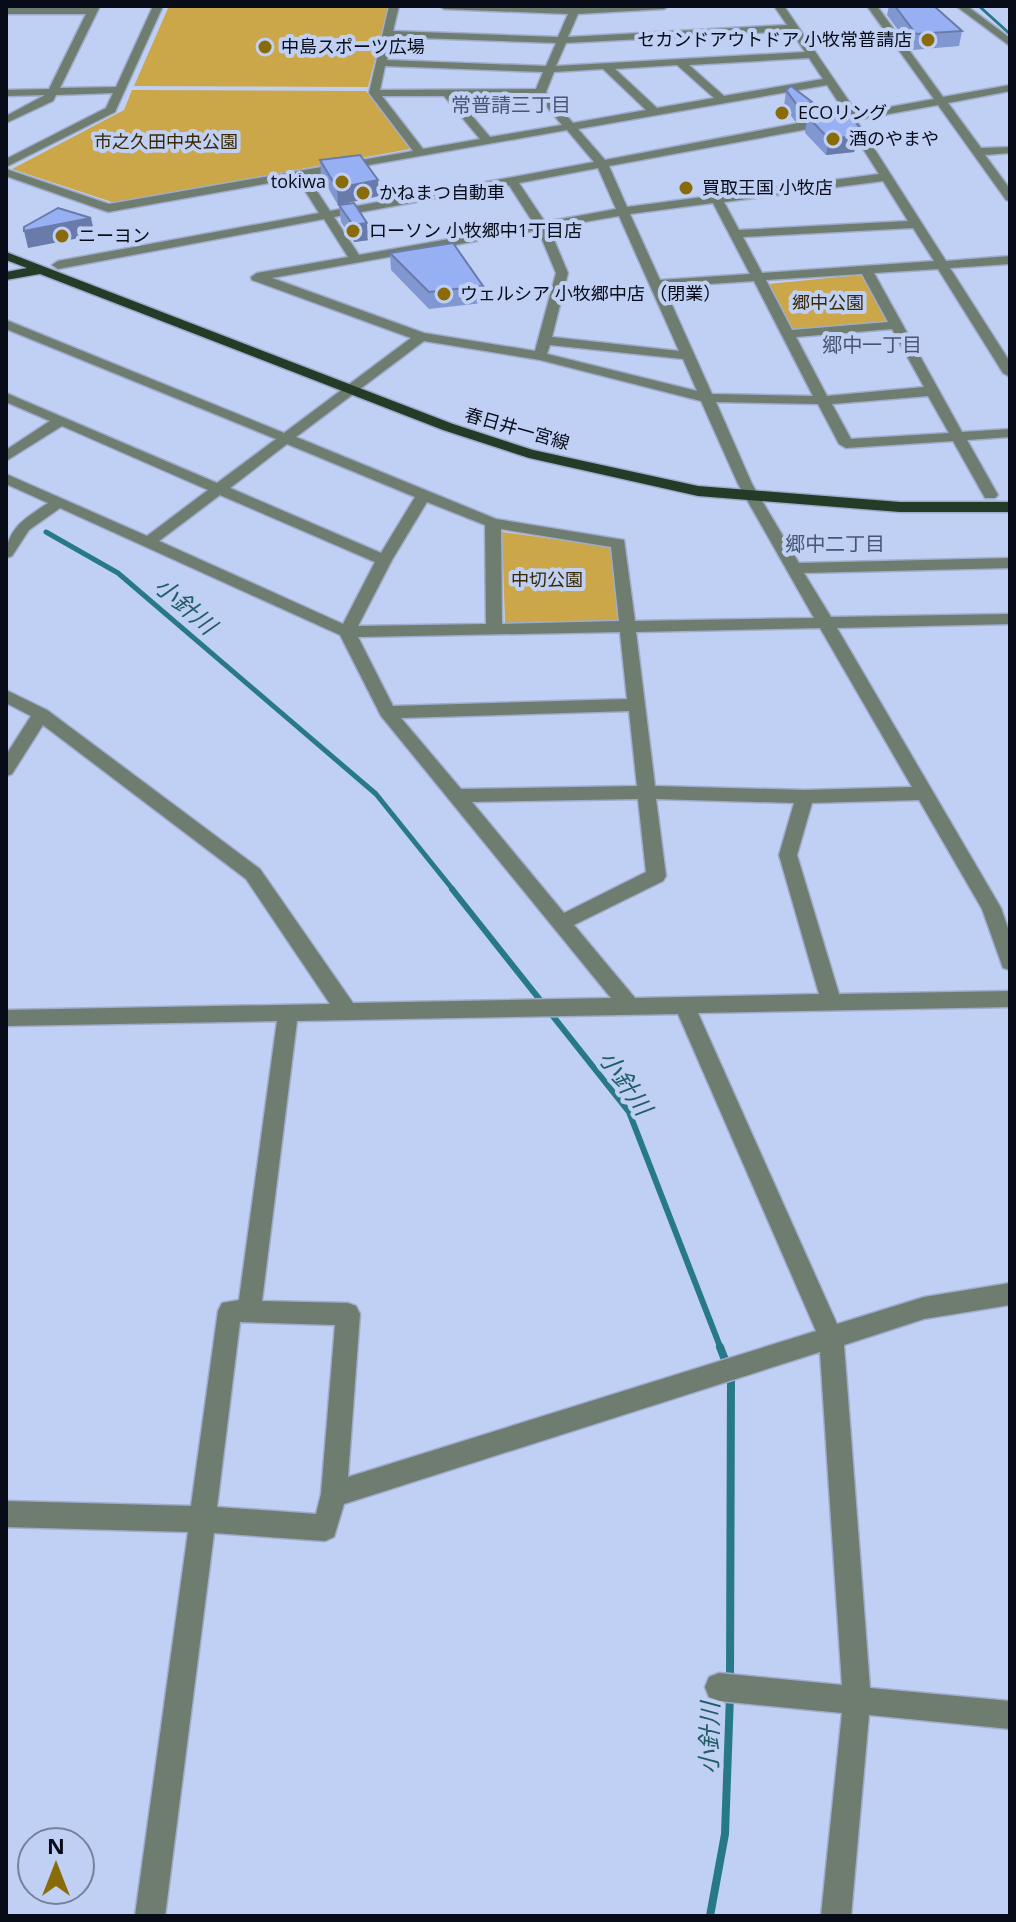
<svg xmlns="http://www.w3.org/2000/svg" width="1016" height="1922" font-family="'Open Sans','Noto Sans JP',sans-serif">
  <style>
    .green { fill: #cba749 }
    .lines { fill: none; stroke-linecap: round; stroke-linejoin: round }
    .stream-far3 { stroke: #287988; stroke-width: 3 }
    .stream-far2 { stroke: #287988; stroke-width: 5 }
    .stream-far1 { stroke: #287988; stroke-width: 6 }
    .stream { stroke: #287988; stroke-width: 8 }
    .minor-casing { stroke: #9faccc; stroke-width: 3 }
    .major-casing { stroke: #9faccc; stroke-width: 3 }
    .minor { fill: #6f7d71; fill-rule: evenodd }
    .major { fill: #233b27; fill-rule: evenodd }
    .wall { fill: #8197d1 }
    .shaded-wall { fill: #697baa }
    .building { fill: #96b0f3; stroke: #697baa; stroke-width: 2 }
    .poi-dot { fill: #8a6b0a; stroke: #c0cff4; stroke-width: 3 }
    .labels { text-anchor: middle; stroke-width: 8; stroke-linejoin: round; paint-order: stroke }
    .far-poi-label { font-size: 18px; fill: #070c18; stroke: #c0cff4; text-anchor: start }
    .far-park-label { font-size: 18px; fill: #392900; stroke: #c0cff4 }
    .far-street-label { font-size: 18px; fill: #070c18; stroke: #c0cff4 }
    .far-neighbourhood-label { font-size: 20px; fill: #495574; stroke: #c0cff4 }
    .water-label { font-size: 24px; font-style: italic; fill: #205d65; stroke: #c0cff4 }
  </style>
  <rect width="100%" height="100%" fill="#c0cff4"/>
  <!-- green -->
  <path class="green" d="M169,6L388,8L368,87L134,86Z
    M132,90L366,91L410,149L115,203L12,169L124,110Z
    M859,275L864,277L888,322L797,330L792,328L768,284Z
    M502,532L611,547L618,620L505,623Z"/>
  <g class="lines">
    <!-- stream-far3 -->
    <path class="stream-far3" d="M979,6L1010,34"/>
    <!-- stream-far2 -->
    <path class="stream-far2" d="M46,532L118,573L376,794L454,891"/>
    <!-- stream-far1 -->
    <path class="stream-far1" d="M452,889L629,1112L721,1349"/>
    <!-- stream -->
    <path class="stream" d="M720,1347L727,1365
      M730,1680L731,1375
      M710,1916L725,1834L730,1695"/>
    <defs>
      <path id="minor" d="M90,6H100L60,88L116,87L153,6H163L115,112L6,167V159L106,108L113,93L56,95L53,101L6,123V116L45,95L6,96V90L49,89L86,14H6V8Z
        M389,6H399L393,31L558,37L568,14L444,9L439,6H669L664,9L578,14L568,37L787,25L774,6H784L857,113L934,99L867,6H877L943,97L1010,85V91L948,103L981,148L1010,147V153L985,155L1010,189V201L1006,200L938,105L856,120L946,261L1010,256V264L950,268L1010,362V377L1003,373L938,269L874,273L962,432L1010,429V437L967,440L998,495L995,498H985L953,441L846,448L839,444L818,404L716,402L752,484L799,563L1010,558V568L804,573L831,617L1010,614V624L837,628L1001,908L1010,934V970L1003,968L982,909L919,800L812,803L797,855L839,994L1010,991V1007L698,1013L837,1324L924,1297L1010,1283V1305L924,1319L844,1345L870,1688L1010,1701V1729L869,1715L851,1916H821L842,1713L719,1701L709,1697L705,1687L709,1677L719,1673L842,1685L820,1352L344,1504L334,1537L325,1541L214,1533L165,1916H135L188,1532L6,1527V1501L191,1506L218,1311L222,1303L239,1300L277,1021L6,1026V1010L330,1004L246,879L43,725L12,774L6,776V755L31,716L6,703V690L47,710L260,869L353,1003L611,998L381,716L340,635L60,508L29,530L12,556L6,558C6,528 26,518 48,503L6,484V474L147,536L208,490L62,426L6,461V450L50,421L6,402V393L217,483L276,439L6,329V320L284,433L411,338L252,280L251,277L257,273L348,257L324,219L58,269L52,265L58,261L319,213L297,178L108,212L6,176V169L109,204L413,151L369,93ZM791,31L805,52L556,66L566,43ZM392,37L556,43L546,66L387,60ZM809,58L823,79L724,96L689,65ZM677,65L714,98L657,108L615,69ZM385,66L543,72L536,89L380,90ZM603,69L646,110L573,123L546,92L554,72ZM827,85L846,114L605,160L578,129ZM537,95L562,125L490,137L455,96ZM382,96H444L480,139L423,149ZM846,122L879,174L627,207L609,166ZM567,130L594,162L330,211L307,176ZM598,168L616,209L545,222L519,183ZM883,181L908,221L739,230L724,202ZM509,185L534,224L359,255L334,217ZM713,203L750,274L660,280L630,214ZM619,216L679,351L552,337L568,273L549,228ZM913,228L934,261L762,273L743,237ZM538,230L556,273L535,351L424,333L272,278ZM862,274L888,322L792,330L766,280ZM754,281L813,396L712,394L664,287ZM892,329L924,387L827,396L796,337ZM424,341L540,360L701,401L738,484L814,618L635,621L624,540L496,519L296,437ZM550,345L683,359L697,391L547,354ZM928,396L949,433L851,439L832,404ZM287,444L415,497L381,553L230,488ZM220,495L375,562L343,624L159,541ZM427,502L485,525L486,624L358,626L392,560ZM501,529L611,547L619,621L502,624ZM820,628L912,787L805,790L655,786L636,632ZM620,632L627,699L393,706L358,637ZM629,711L637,786L461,789L401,718ZM638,799L646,872L564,913L472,802ZM656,799L794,803L779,855L819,994L635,998L574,925L663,881L666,876ZM678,1014L816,1331L348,1477L360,1314L356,1306L348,1303L262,1301L297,1021ZM240,1322L335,1325L321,1494L316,1514L217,1507Z
        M956,6H967L1010,38V46Z"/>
      <path id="major" d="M6,252L453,424L533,450L698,486L900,502H1010V512H900L698,496L529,458L443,430L40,274L6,280V272L27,268L6,260Z"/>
    </defs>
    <!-- minor casing -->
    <use href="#minor" class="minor-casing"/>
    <!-- major casing -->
    <use href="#major" class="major-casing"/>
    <!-- minor -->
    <use href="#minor" class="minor"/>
    <!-- major -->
    <use href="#major" class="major"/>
  </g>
  <!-- wall -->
  <path class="wall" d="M889,6H934L962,31L959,46L913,50L887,15Z
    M786,90L809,116L862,132L859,149H855L854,152L826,155L805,133L807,118L795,121L784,107Z
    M320,160L379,196L338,205L321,176Z
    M339,205L369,240L354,242L341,222Z
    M390,253L483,286V303L429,309L391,270Z"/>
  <!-- shaded-wall -->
  <path class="shaded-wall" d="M812,102L809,118L807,116V118L795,121L797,105Z
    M862,132L859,149H855L854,152L826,155L829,139Z
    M378,180L379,196L338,205L337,188Z
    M91,218L95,235L28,248L24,231Z
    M367,223L369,240L354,242L353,225Z"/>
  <!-- building -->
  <path class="building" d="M895,6H934L962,31L916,34Z
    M791,86L812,102L797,105L786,90Z
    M850,113L862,132L855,133L857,136L829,139L807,116Z
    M360,155L378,180L337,188L320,160Z
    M354,203L367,223L353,225L339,205Z
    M58,208L91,218L24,231V227Z
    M453,243L483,286L429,292L390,253Z"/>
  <!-- markers -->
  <g class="poi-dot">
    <circle cx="928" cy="40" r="8"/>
    <circle cx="265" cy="47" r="8"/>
    <circle cx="782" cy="113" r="8"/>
    <circle cx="833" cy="139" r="8"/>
    <circle cx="342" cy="182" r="8"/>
    <circle cx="686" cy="188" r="8"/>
    <circle cx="363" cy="193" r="8"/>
    <circle cx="353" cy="231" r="8"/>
    <circle cx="62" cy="236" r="8"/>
    <circle cx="444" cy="294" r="8"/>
  </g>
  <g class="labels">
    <!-- far-poi labels -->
    <g class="far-poi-label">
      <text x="912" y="46" text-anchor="end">セカンドアウトドア 小牧常普請店</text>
      <text x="281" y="53">中島スポーツ広場</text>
      <text x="798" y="119">ECOリング</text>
      <text x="849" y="145">酒のやまや</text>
      <text x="326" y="188" text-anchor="end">tokiwa</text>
      <text x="702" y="194">買取王国 小牧店</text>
      <text x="379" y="199">かねまつ自動車</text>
      <text x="369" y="237">ローソン 小牧郷中1丁目店</text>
      <text x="78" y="242">ニーヨン</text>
      <text x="460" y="300">ウェルシア 小牧郷中店 （閉業）</text>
    </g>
    <!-- far-park labels -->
    <g class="far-park-label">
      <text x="166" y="148">市之久田中央公園</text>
      <text x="828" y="309">郷中公園</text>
      <text x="547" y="586">中切公園</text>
    </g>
    <!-- far-street labels -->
    <g class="far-street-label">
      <text transform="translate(517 429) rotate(16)" y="6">春日井一宮線</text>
    </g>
    <!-- far-neighbourhood labels -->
    <g class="far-neighbourhood-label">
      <text x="511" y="112">常普請三丁目</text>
      <text x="872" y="352">郷中一丁目</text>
      <text x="835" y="551">郷中二丁目</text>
    </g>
    <!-- water labels -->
    <g class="water-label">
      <text transform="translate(185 606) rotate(41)" y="8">小針川</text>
      <text transform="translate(625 1083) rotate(55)" y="8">小針川</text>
      <text transform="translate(710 1738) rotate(-89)" y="8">小針川</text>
    </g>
  </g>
  <!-- border -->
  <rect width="1016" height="1922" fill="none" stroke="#070c18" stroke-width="16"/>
  <!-- north arrow -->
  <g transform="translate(56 1866)"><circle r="38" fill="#c0cff4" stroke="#76819c" stroke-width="2"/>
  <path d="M0-6L14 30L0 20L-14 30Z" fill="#8a6b0a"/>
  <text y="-12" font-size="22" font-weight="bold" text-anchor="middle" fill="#070c18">N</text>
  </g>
</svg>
